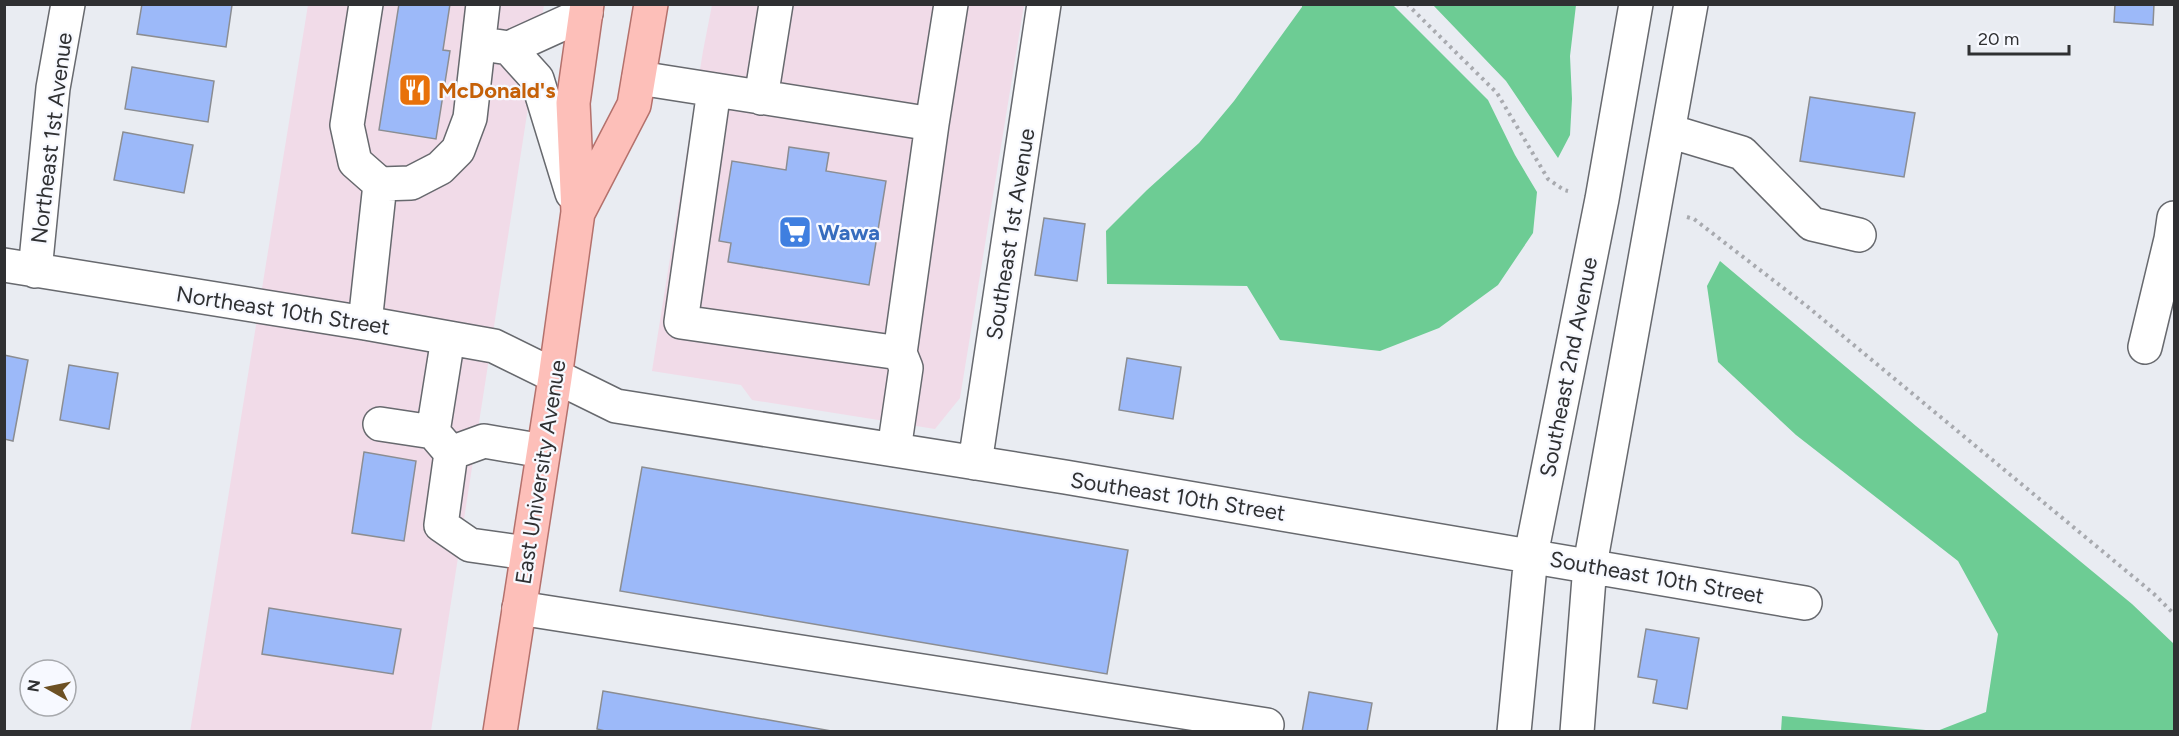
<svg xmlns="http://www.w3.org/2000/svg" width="2179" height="736" font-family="Figtree,sans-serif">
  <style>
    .commercial { fill: #f1dbe8 }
    .forest { fill: #6dcc94 }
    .building { fill: #9cb9f9; stroke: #8b8d92; stroke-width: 1.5 }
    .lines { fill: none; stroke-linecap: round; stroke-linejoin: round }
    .minor-casing { stroke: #67696e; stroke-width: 36 }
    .major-casing { stroke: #b4716c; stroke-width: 36 }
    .path { stroke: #a8aaaf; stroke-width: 4; stroke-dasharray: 3 4.5; stroke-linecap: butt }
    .minor { stroke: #fff; stroke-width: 33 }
    .major { stroke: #fdbfb9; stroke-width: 33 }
    .labels { text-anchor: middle; stroke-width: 4.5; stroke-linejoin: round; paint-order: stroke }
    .food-label { font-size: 22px; font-weight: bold; fill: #c56008; stroke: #f7f9ff; text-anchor: start }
    .street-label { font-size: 22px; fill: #2f3032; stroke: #f7f9ff }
    .shop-label { font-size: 22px; font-weight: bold; fill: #366cbe; stroke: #f7f9ff; text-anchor: start }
  </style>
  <rect width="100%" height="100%" fill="#e9ecf2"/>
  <!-- commercial -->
  <path class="commercial" d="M308,5H544L431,731L190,732Z
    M712,5H1024L960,398L935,429L752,400L741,385L652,371L703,51Z"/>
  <!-- forest -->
  <path class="forest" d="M1302,5H1393L1488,100L1515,155L1537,192L1533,233L1498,285L1439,328L1380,351L1280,340L1247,286L1107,284L1106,231L1147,190L1199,143L1234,101L1302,7Z
    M1433,5H1576L1570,56L1572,99L1570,135L1558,158L1506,81Z
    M1720,261L1916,426L2132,604L2174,644V731H1937L1986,712L1998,634L1958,561L1796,435L1718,362L1707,286Z
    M1782,716L1936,731H1781Z"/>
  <!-- building -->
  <path class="building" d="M142,4L232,5L226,47L137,34Z
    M399,4H450L443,50L450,51L436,139L379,130Z
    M2115,4H2154L2153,25L2114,22Z
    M132,67L214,81L208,122L125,109Z
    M1810,97L1915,113L1904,177L1800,161Z
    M123,132L193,145L184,193L114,180Z
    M789,147L829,153L826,171L886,181L869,285L728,262L731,243L719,241L732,161L786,170Z
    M1044,218L1085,224L1077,281L1035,275Z
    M4,355L28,360L13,441L4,439Z
    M1127,358L1181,367L1173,419L1119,410Z
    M69,365L118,373L109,429L60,420Z
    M364,452L416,461L404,541L352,533Z
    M642,467L1128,550L1107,674L620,591Z
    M269,608L401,629L393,674L262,654Z
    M1646,629L1699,638L1687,709L1653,703L1657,680L1638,677Z
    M603,691L837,732H609L597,729Z
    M1309,692L1372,703L1367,732H1302Z"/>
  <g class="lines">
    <defs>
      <path id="minor" d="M366,4L347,125L355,162L380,184L411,183L440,168L458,150L470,118L483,4
        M489,45L509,48L586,13
        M509,48L537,79L572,193
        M639,78L932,124L951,4
        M714,90L681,322L900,353L932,124
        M761,98L776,4
        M1669,131L1742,153L1812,224L1859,235
        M4,265L365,323L494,346L616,406L1065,477L1805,603
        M35,271L53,88L68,4
        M365,323L380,184
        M448,338L433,432L451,453
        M2145,347L2171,239L2174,218
        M380,424L433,432
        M894,450L906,368L900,353
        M975,463L1044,4
        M527,553L470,545L441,525L451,453L484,441L543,451
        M519,608L1267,725
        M1514,732L1531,555L1602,199L1636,4
        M1577,732L1590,565L1691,4"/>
      <path id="major" d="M579,211L634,105L651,4
        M500,732L555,378L578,212L573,103L587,4"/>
    </defs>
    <!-- minor casing -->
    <use href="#minor" class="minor-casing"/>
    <!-- major casing -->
    <use href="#major" class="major-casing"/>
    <!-- path -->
    <path class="path" d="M1407,4L1497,93L1548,179L1564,190L1568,191
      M1687,217L1694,219L1808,307L2154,594L2174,614"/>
    <!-- minor -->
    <use href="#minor" class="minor"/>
    <!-- major -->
    <use href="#major" class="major"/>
  </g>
  <!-- icons -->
  <defs>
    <symbol id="restaurant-square" viewBox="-11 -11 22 22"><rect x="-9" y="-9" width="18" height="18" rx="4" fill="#e8710a" stroke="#f7f9ff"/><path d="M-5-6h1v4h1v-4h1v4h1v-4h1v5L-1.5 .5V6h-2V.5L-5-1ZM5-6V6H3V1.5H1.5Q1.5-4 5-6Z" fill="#fff"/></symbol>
    <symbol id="supermarket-square" viewBox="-11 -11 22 22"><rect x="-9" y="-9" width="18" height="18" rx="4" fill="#3f7fe0" stroke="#f7f9ff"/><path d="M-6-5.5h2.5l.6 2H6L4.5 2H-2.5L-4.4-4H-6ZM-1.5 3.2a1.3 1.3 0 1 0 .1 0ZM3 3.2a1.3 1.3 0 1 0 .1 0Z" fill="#fff"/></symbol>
  </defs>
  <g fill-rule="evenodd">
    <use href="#restaurant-square" x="396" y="71" width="38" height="38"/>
    <use href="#supermarket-square" x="776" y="213" width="38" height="38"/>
  </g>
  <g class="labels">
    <!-- food labels -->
    <g class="food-label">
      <text x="438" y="98">McDonald's</text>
    </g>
    <!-- street labels -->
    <g class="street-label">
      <text transform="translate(51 138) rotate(-83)" y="8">Northeast 1st Avenue</text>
      <text transform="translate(1010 234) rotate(-81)" y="8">Southeast 1st Avenue</text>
      <text transform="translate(283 310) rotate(9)" y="8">Northeast 10th Street</text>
      <text transform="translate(1568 367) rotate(-79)" y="8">Southeast 2nd Avenue</text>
      <text transform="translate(540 472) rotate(-81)" y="8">East University Avenue</text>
      <text transform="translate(1178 496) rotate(9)" y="8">Southeast 10th Street</text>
      <text transform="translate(1657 577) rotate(10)" y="8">Southeast 10th Street</text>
    </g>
    <!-- shop labels -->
    <g class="shop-label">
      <text x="818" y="240">Wawa</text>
    </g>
  </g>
  <!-- border -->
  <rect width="2179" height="736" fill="none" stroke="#2f3032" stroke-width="12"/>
  <!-- north arrow -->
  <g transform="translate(48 688) rotate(279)"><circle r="28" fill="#f7f9ff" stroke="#a7a9ad" stroke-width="1.5"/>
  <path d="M0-4.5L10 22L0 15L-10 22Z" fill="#6c5023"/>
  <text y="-9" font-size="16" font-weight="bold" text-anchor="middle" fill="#2f3032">N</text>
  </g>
  <!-- scale -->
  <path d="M1969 45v9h100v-9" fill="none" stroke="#2f3032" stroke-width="3"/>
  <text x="1978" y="45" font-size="18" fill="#2f3032" stroke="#f7f9ff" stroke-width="4.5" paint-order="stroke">20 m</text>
</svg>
